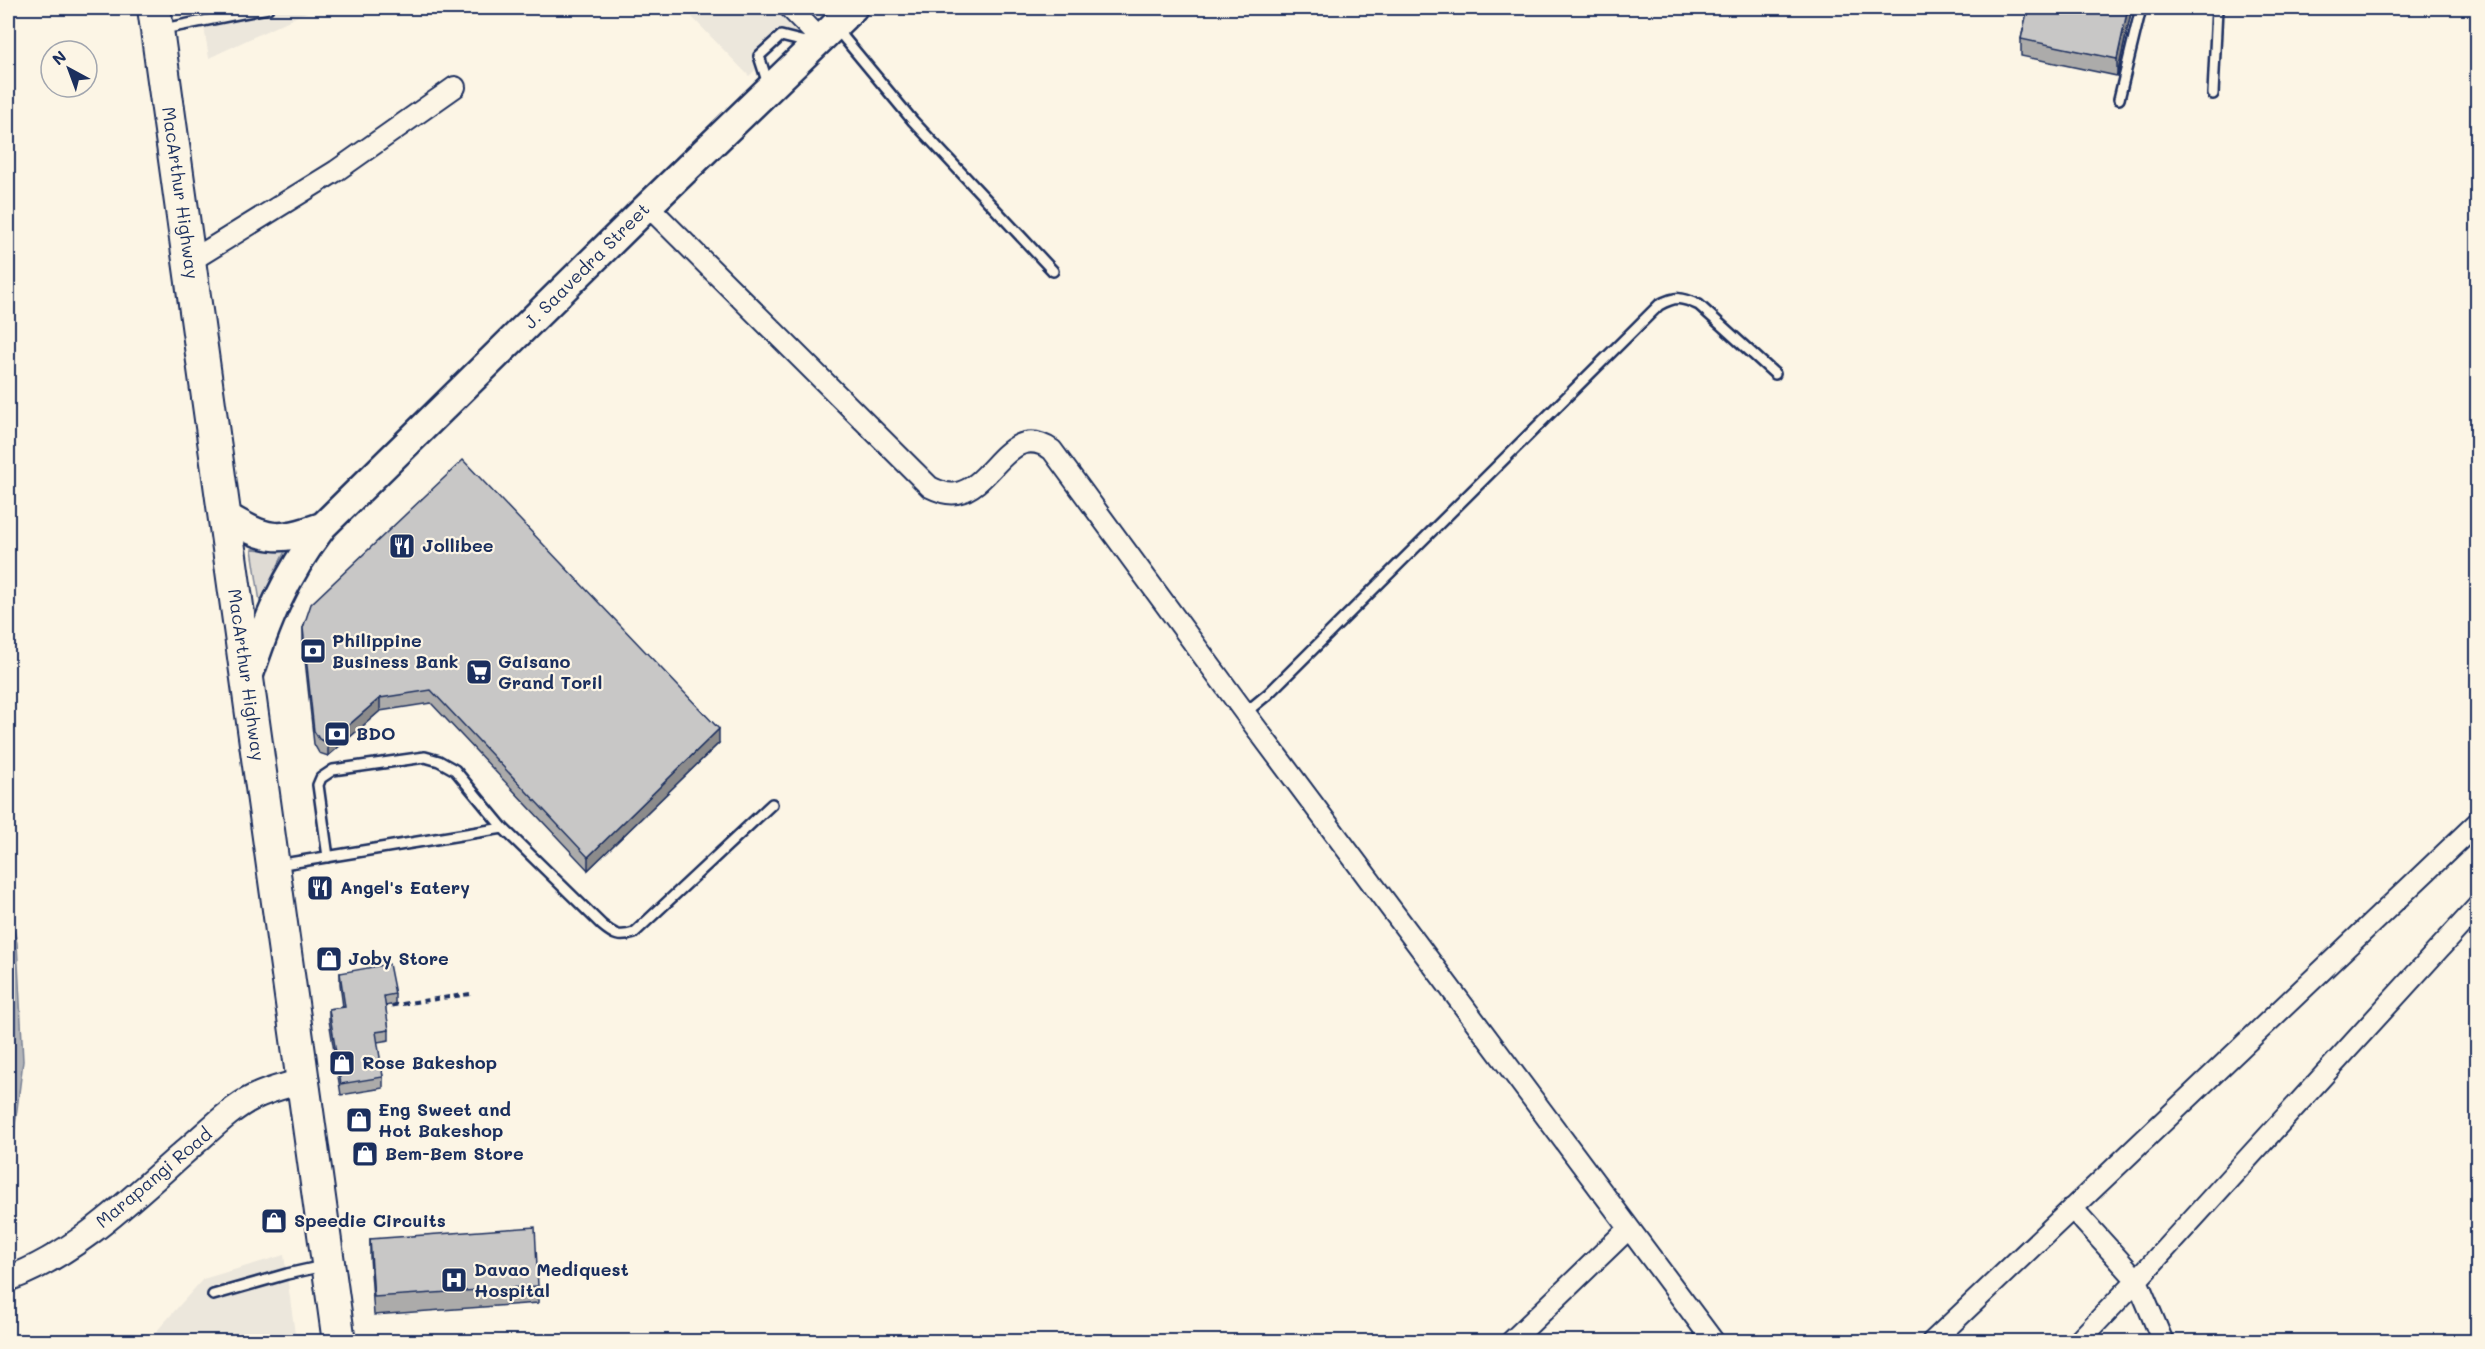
<svg xmlns="http://www.w3.org/2000/svg" width="2485" height="1349" font-family="Mali,sans-serif">
  <style>
    .built { fill: #ece7dc }
    .green { fill: #dfdbd4; stroke: #7d8599; stroke-width: 1.5 }
    .water { fill: #b2b4b8; stroke: #767f94; stroke-width: 1.5 }
    .lines { fill: none; stroke-linecap: round; stroke-linejoin: round }
    .service-casing { stroke: #1b2f5e; stroke-width: 14 }
    .minor-casing { stroke: #1b2f5e; stroke-width: 24 }
    .tertiary-casing { stroke: #1b2f5e; stroke-width: 28 }
    .secondary-casing { stroke: #1b2f5e; stroke-width: 32 }
    .trunk-casing { stroke: #1b2f5e; stroke-width: 36 }
    .path { stroke: #1b2f5e; stroke-width: 4; stroke-dasharray: 6 4.5; stroke-linecap: butt }
    .service { stroke: #fcf5e5; stroke-width: 9 }
    .minor { stroke: #fcf5e5; stroke-width: 20 }
    .tertiary { stroke: #fcf5e5; stroke-width: 24 }
    .secondary { stroke: #fcf5e5; stroke-width: 27 }
    .trunk { stroke: #fcf5e5; stroke-width: 32 }
    .wall { fill: #acabaa; stroke: #1b2f5e; stroke-width: 1.5 }
    .shaded-wall { fill: #8c8b8b; stroke: #1b2f5e; stroke-width: 1.5 }
    .building { fill: #c8c7c6; stroke: #1b2f5e; stroke-width: 1.5 }
    .labels { text-anchor: middle; stroke-width: 4.5; stroke-linejoin: round; paint-order: stroke }
    .street-label { font-size: 18px; fill: #1b2f5e; stroke: #fcf5e5 }
    .poi-label { font-size: 18px; font-weight: bold; fill: #1b2f5e; stroke: #fcf5e5; text-anchor: start }
  </style>
  <rect width="100%" height="100%" fill="#fcf5e5"/>
  <filter id="ink" filterUnits="userSpaceOnUse"><feTurbulence type="fractalNoise" baseFrequency=".0167" numOctaves="2"/><feDisplacementMap in="SourceGraphic" scale="12" xChannelSelector="R" yChannelSelector="G"/><feConvolveMatrix kernelMatrix="1 2 1 2 8 2 1 2 1" color-interpolation-filters="sRGB"/></filter>
  <g filter="url(#ink)">
    <!-- built -->
    <path class="built" d="M201,8H315L209,58Z
      M702,8H777L798,30L749,76L692,17Z
      M284,1255L296,1341L147,1342L203,1279Z"/>
    <!-- green -->
    <path class="green" d="M252,549L285,551L260,602Z"/>
    <!-- water -->
    <path class="water" d="M8,903L17,943L23,1061L13,1141L8,1163Z"/>
    <g class="lines">
      <defs>
        <path id="service" d="M835,27L913,121L1053,271
          M163,29L268,8
          M768,84L759,56L781,36L809,43
          M2213,94L2217,8
          M2119,99L2141,8
          M1245,713L1268,694L1659,305C1676,296 1681,297 1699,305L1775,374
          M328,857L318,785L321,778L333,770L425,757L439,761L455,770L503,828L602,925C614,935 619,938 634,933L772,804
          M277,865L503,828
          M213,1295L287,1274L323,1266"/>
        <path id="minor" d="M790,8L820,39
          M648,206L930,487C938,491 948,495 957,493C994,486 1009,420 1052,450L1245,713L1714,1342
          M189,262L336,171L455,87
          M2072,1208L2137,1280L2163,1342
          M1511,1342L1628,1229
          M1932,1342L2478,822
          M2078,1342L2137,1280L2478,906"/>
        <path id="tertiary" d="M8,1279C78,1253 133,1197 189,1148C209,1131 231,1108 254,1097C270,1089 286,1086 302,1081"/>
        <path id="secondary" d="M224,515C267,540 276,543 323,526
          M247,682C267,620 284,578 323,526L648,206L853,8"/>
        <path id="trunk" d="M154,8L339,1342"/>
      </defs>
      <!-- service casing -->
      <use href="#service" class="service-casing"/>
      <!-- minor casing -->
      <use href="#minor" class="minor-casing"/>
      <!-- tertiary casing -->
      <use href="#tertiary" class="tertiary-casing"/>
      <!-- secondary casing -->
      <use href="#secondary" class="secondary-casing"/>
      <!-- trunk casing -->
      <use href="#trunk" class="trunk-casing"/>
      <!-- path -->
      <path class="path" d="M381,1007L470,994"/>
      <!-- service -->
      <use href="#service" class="service"/>
      <!-- minor -->
      <use href="#minor" class="minor"/>
      <!-- tertiary -->
      <use href="#tertiary" class="tertiary"/>
      <!-- secondary -->
      <use href="#secondary" class="secondary"/>
      <!-- trunk -->
      <use href="#trunk" class="trunk"/>
    </g>
    <!-- wall -->
    <path class="wall" d="M2028,8H2132L2117,76L2021,56V39Z
      M303,628L719,743L588,870L431,703L380,711L328,756L319,753L314,744L303,641Z
      M340,973L395,994V1004L385,1006L389,1030V1040L377,1042L383,1077V1088L341,1095L329,1020V1009L343,1007L340,984Z
      M370,1239L538,1286V1303L374,1315L370,1257Z"/>
    <!-- shaded-wall -->
    <path class="shaded-wall" d="M2128,8H2132L2117,76V59Z
      M380,698V711L328,756V743Z
      M719,729V743L588,870V857Z"/>
    <!-- building -->
    <path class="building" d="M2028,8H2128L2117,59L2021,39Z
      M463,460L719,729L588,857L431,690L380,698L328,743L319,739L314,731L303,628L311,604Z
      M389,964L395,994L384,996L389,1030L376,1032L383,1077L341,1084L329,1009L345,1007L340,973Z
      M535,1227L538,1286L374,1297L370,1239Z"/>
  </g>
  <!-- icons -->
  <defs>
    <symbol id="restaurant-square" viewBox="-11 -11 22 22"><rect x="-9" y="-9" width="18" height="18" rx="4" fill="#1b2f5e" stroke="#fcf5e5"/><path d="M-5-6h1v4h1v-4h1v4h1v-4h1v5L-1.5 .5V6h-2V.5L-5-1ZM5-6V6H3V1.5H1.5Q1.5-4 5-6Z" fill="#fff"/></symbol>
    <symbol id="bank-square" viewBox="-11 -11 22 22"><rect x="-9" y="-9" width="18" height="18" rx="4" fill="#1b2f5e" stroke="#fcf5e5"/><path d="M-6-4H6V4H-6ZM0-2.3a2.3 2.3 0 1 0 0 4.6a2.3 2.3 0 1 0 0-4.6Z" fill="#fff"/></symbol>
    <symbol id="supermarket-square" viewBox="-11 -11 22 22"><rect x="-9" y="-9" width="18" height="18" rx="4" fill="#1b2f5e" stroke="#fcf5e5"/><path d="M-6-5.5h2.5l.6 2H6L4.5 2H-2.5L-4.4-4H-6ZM-1.5 3.2a1.3 1.3 0 1 0 .1 0ZM3 3.2a1.3 1.3 0 1 0 .1 0Z" fill="#fff"/></symbol>
    <symbol id="shop-square" viewBox="-11 -11 22 22"><rect x="-9" y="-9" width="18" height="18" rx="4" fill="#1b2f5e" stroke="#fcf5e5"/><path d="M-5-2.5h2.3a2.7 3.5 0 0 1 5.4 0H5L5.5 6h-11ZM-1.5-2.5h3a1.5 2.3 0 0 0-3 0Z" fill="#fff"/></symbol>
    <symbol id="hospital-square" viewBox="-11 -11 22 22"><rect x="-9" y="-9" width="18" height="18" rx="4" fill="#1b2f5e" stroke="#fcf5e5"/><path d="M-5-5h3v3.5h4V-5h3V5h-3V1.5h-4V5h-3Z" fill="#fff"/></symbol>
  </defs>
  <g fill-rule="evenodd">
    <use href="#restaurant-square" x="387" y="531" width="30" height="30"/>
    <use href="#bank-square" x="298" y="636" width="30" height="30"/>
    <use href="#supermarket-square" x="464" y="657" width="30" height="30"/>
    <use href="#bank-square" x="322" y="719" width="30" height="30"/>
    <use href="#restaurant-square" x="305" y="873" width="30" height="30"/>
    <use href="#shop-square" x="314" y="944" width="30" height="30"/>
    <use href="#shop-square" x="327" y="1048" width="30" height="30"/>
    <use href="#shop-square" x="344" y="1105" width="30" height="30"/>
    <use href="#shop-square" x="350" y="1139" width="30" height="30"/>
    <use href="#shop-square" x="259" y="1206" width="30" height="30"/>
    <use href="#hospital-square" x="439" y="1265" width="30" height="30"/>
  </g>
  <g class="labels">
    <!-- street labels -->
    <g class="street-label">
      <text transform="translate(180 193) rotate(82)" y="6">MacArthur Highway</text>
      <text transform="translate(587 266) rotate(-45)" y="6">J. Saavedra Street</text>
      <text transform="translate(246 675) rotate(82)" y="6">MacArthur Highway</text>
      <text transform="translate(154 1178) rotate(-40)" y="6">Marapangi Road</text>
    </g>
    <!-- poi labels -->
    <g class="poi-label">
      <text x="422" y="552">Jollibee</text>
      <text x="332" y="647">Philippine<tspan x="332" dy="21">Business Bank</tspan></text>
      <text x="498" y="668">Gaisano<tspan x="498" dy="21">Grand Toril</tspan></text>
      <text x="356" y="740">BDO</text>
      <text x="340" y="894">Angel's Eatery</text>
      <text x="348" y="965">Joby Store</text>
      <text x="362" y="1069">Rose Bakeshop</text>
      <text x="378" y="1116">Eng Sweet and<tspan x="378" dy="21">Hot Bakeshop</tspan></text>
      <text x="385" y="1160">Bem-Bem Store</text>
      <text x="294" y="1227">Speedie Circuits</text>
      <text x="474" y="1276">Davao Mediquest<tspan x="474" dy="21">Hospital</tspan></text>
    </g>
  </g>
  <!-- margin -->
  <rect width="2485" height="1349" fill="none" stroke="#fcf5e5" stroke-width="30"/>
  <rect x="15" y="15" width="2455" height="1319" fill="none" stroke="#1b2f5e" stroke-width="2" filter="url(#ink)"/>
  <!-- north arrow -->
  <g transform="translate(69 69) rotate(319)"><circle r="28" fill="#fcf5e5" stroke="#a2a6af" stroke-width="1.5"/>
  <path d="M0-4.5L10 22L0 15L-10 22Z" fill="#1b2f5e"/>
  <text y="-9" font-size="16" font-weight="bold" text-anchor="middle" fill="#1b2f5e">N</text>
  </g>
</svg>
